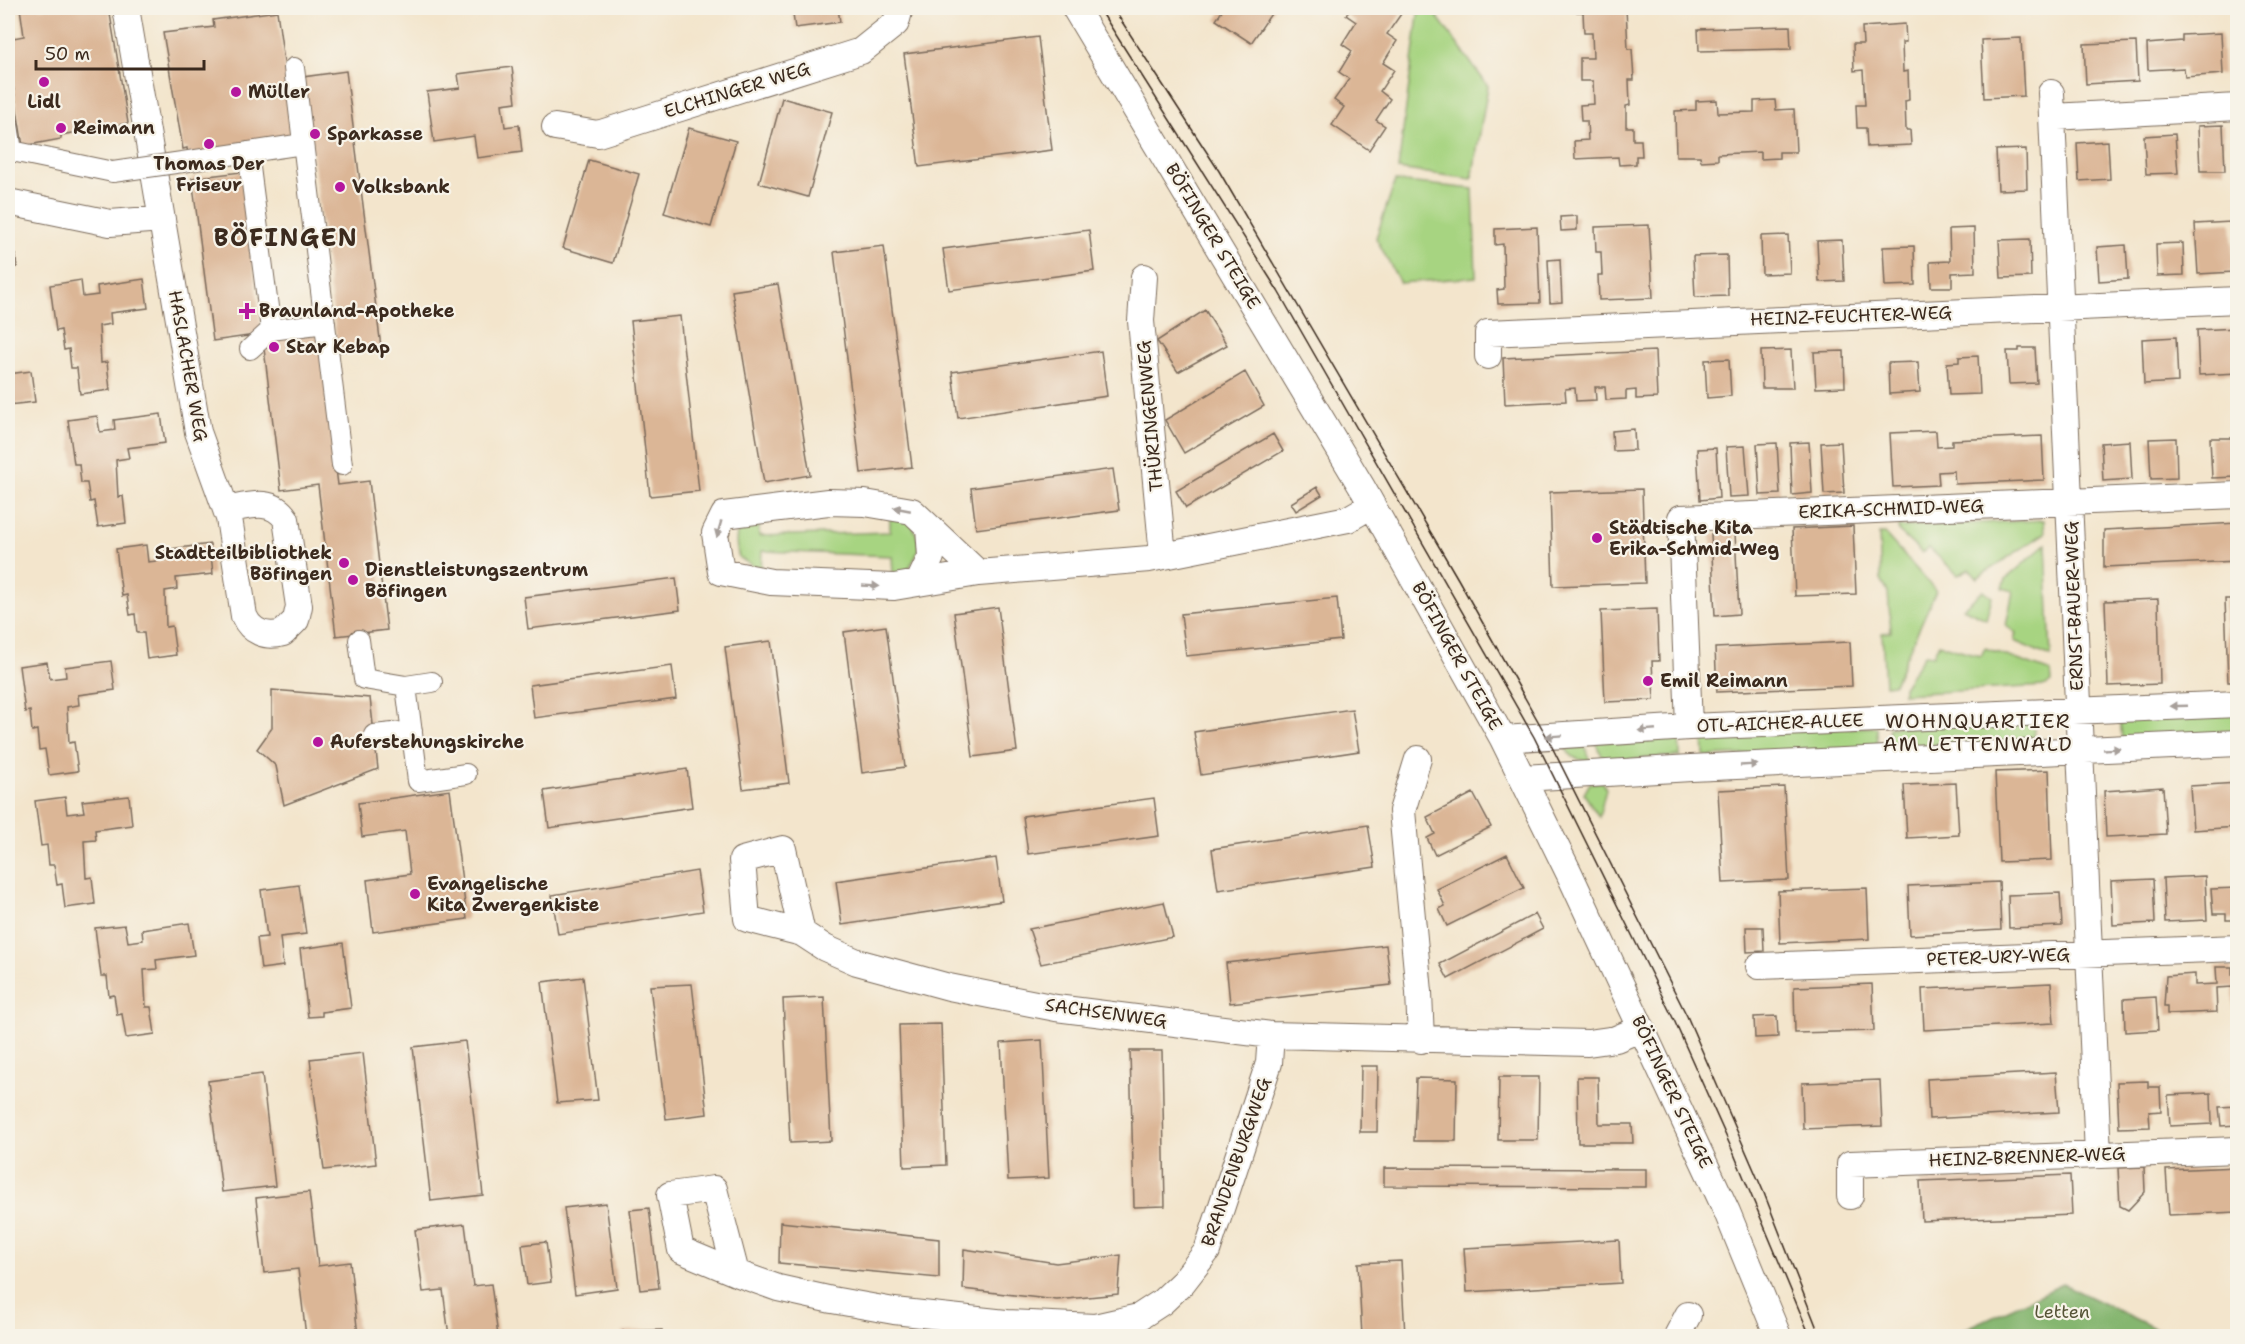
<svg xmlns="http://www.w3.org/2000/svg" width="2245" height="1344" font-family="'Shantell Sans',sans-serif">
  <style>
    .green { fill: #a7d481; stroke: #717f50; stroke-width: 1.5 }
    .forest { fill: #85b66f; stroke: #607046; stroke-width: 1.5 }
    .building { fill: #dbb696 }
    .lines { fill: none; stroke-linecap: round; stroke-linejoin: round }
    .pedestrian-casing { stroke: #7b6b5b; stroke-width: 22 }
    .minor-casing { stroke: #7b6b5b; stroke-width: 28 }
    .pedestrian { stroke: #fff; stroke-width: 20 }
    .minor { stroke: #fff; stroke-width: 26 }
    .tram { stroke: #3b2a1e; stroke-width: 1.5 }
    .pedestrian-bridge-casing { stroke: #7b6b5b; stroke-width: 22; stroke-linecap: butt }
    .pedestrian-bridge { stroke: #fff; stroke-width: 20 }
    .oneway { fill: #a79f9a }
    .poi-dot { fill: #b5179e; stroke: #f7f3e8; stroke-width: 2 }
    .labels { text-anchor: middle; stroke-width: 4.5; stroke-linejoin: round; paint-order: stroke }
    .street-label { font-size: 18px; fill: #3b2a1e; stroke: #f7f3e8 }
    .poi-label { font-size: 18px; font-weight: bold; fill: #3b2a1e; stroke: #f7f3e8; text-anchor: start }
    .park-label { font-size: 18px; fill: #565437; stroke: #f7f3e8 }
    .neighbourhood-label { font-size: 20px; letter-spacing: 1.5px; fill: #3b2a1e; stroke: #f7f3e8 }
    .district-label { font-size: 24px; font-weight: bold; letter-spacing: 1.5px; fill: #3b2a1e; stroke: #f7f3e8 }
  </style>
  <rect width="100%" height="100%" fill="#f7f3e8"/>
  <filter id="ink" filterUnits="userSpaceOnUse"><feTurbulence type="fractalNoise" baseFrequency=".0167" numOctaves="2"/><feDisplacementMap in="SourceGraphic" scale="12" xChannelSelector="R" yChannelSelector="G"/><feConvolveMatrix kernelMatrix="1 2 1 2 8 2 1 2 1" color-interpolation-filters="sRGB"/></filter>
  <filter id="wash" filterUnits="userSpaceOnUse"><feTurbulence type="fractalNoise" baseFrequency=".008" numOctaves="4" result="noise"/><feDisplacementMap in="SourceGraphic" scale="24" xChannelSelector="R" yChannelSelector="G"/><feGaussianBlur stdDeviation="1.35" result="paint"/><feColorMatrix in="noise" values="0 0 0 0 0 0 0 0 0 0 0 0 0 0 0 0 0 1.4 0 .05"/><feComposite in="paint" operator="in"/></filter>
  <g filter="url(#wash)">
    <rect width="100%" height="100%" fill="#f3e5cc"/>
    <!-- green -->
    <path class="green" d="M1419,8H1431L1488,86L1472,179L1398,169Z
      M1395,181L1473,189L1476,277L1400,283L1376,238Z
      M890,516L909,520C924,544 921,553 904,574L893,575L892,556L762,551L761,570L739,558C733,536 735,524 759,519V536L890,532Z
      M2044,520L2045,533L1977,578L1969,569L1958,575L1929,548L1922,553L1899,532L1898,527Z
      M1879,534H1885L1936,591L1894,684L1885,685L1882,633L1891,632L1888,592L1881,580Z
      M2046,544L2051,657L2014,641L2016,633L2006,626L2013,591L2003,588L2006,579Z
      M1984,590L1992,597L1986,619L1963,608Z
      M1939,644L1981,656L1985,648L2051,672L2052,682L2046,686L1903,694V687L1925,654L1933,655Z
      M2237,710V734L2122,740L2120,716Z
      M2034,720V741L1890,748L1889,727Z
      M1877,727L1878,750L1704,756L1703,733Z
      M1679,734L1680,756L1605,761L1592,737Z
      M1581,738L1591,761C1574,760 1570,757 1562,742Z
      M1603,782L1606,789L1599,817L1584,794L1590,783Z"/>
    <!-- forest -->
    <path class="forest" d="M2063,1284L2171,1336H1950Z"/>
    <g id="blocks">
      <!-- building -->
      <path class="building" d="M20,8H109L128,123L61,135V139L23,146L8,55V39L24,36Z
        M792,8H838L840,22L795,28Z
        M1224,8H1275L1251,43L1216,20Z
        M1352,8H1391L1401,14L1387,34L1397,41L1383,63L1394,70L1380,91L1390,99L1376,120L1385,126L1369,150L1332,125L1344,107L1334,100L1349,79L1339,72L1352,51L1342,44L1356,22L1346,15Z
        M1577,8H1626L1628,49H1632L1634,80H1629L1630,105L1626,106V127H1633V140H1641L1642,156H1636V164L1619,165L1618,157L1575,159L1574,141L1588,140L1587,121H1581L1580,105L1594,104L1593,81H1580V58H1593L1592,33H1584L1583,12H1577Z
        M277,11L295,141L188,155L187,148L183,149L163,33L214,27L213,20Z
        M1905,24L1906,42H1902L1903,72L1908,71L1909,100L1905,101L1906,130H1910L1911,145L1867,147L1866,128H1857L1856,105H1865L1863,70L1854,71L1853,44H1863L1862,27Z
        M1790,26L1791,49L1699,51L1698,29Z
        M2221,33L2223,74L2185,77L2184,68L2148,70L2147,44L2182,41V35Z
        M1038,37L1052,150L919,167L904,54Z
        M2021,38L2024,96L1984,98L1981,40Z
        M2136,42L2138,81L2086,84L2084,44Z
        M512,67L516,102L502,104L505,127L519,125L522,152L477,158L474,136L434,142L427,92L460,88L458,74Z
        M346,71L381,347L338,352L303,77Z
        M782,98L832,112L808,197L759,183Z
        M1717,100L1718,113L1754,112V101L1775,100L1776,110L1794,109L1796,152H1779V158L1761,159V152L1718,154V160L1701,161L1700,156H1676L1675,111L1696,110V101Z
        M2223,125L2225,171H2200L2198,126Z
        M689,128L736,141L711,227L664,213Z
        M2175,134L2178,173L2146,174L2144,136Z
        M2108,141L2110,179L2079,181L2077,143Z
        M2026,149L2027,189L1998,190L1996,150Z
        M589,160L639,174L613,263L563,248Z
        M241,172L262,334L213,341L192,178Z
        M1577,216V230L1561,231L1560,217Z
        M2231,222L2234,272L2198,274L2195,224Z
        M1649,225L1653,298L1599,300L1598,275H1602L1601,252H1596L1595,227Z
        M1537,227L1540,303L1498,304L1497,290L1504,289L1503,244L1495,245V229Z
        M1974,228L1975,272L1952,273V287H1931L1930,262L1950,261L1949,229Z
        M1089,230L1094,271L949,290L943,249Z
        M1788,235L1790,273L1762,274L1761,236Z
        M8,239H13L17,267L8,269Z
        M2030,239L2031,277L2001,278L1999,240Z
        M1842,240L1844,281L1819,282L1817,241Z
        M2183,243L2184,275L2157,276L2156,244Z
        M2126,245L2128,279L2099,281L2097,247Z
        M884,246L912,467L861,473L834,252Z
        M1914,246L1915,285L1885,286L1883,247Z
        M1727,255L1728,296L1695,297L1693,256Z
        M1560,259L1562,302L1550,303L1548,260Z
        M144,279L148,308L110,313L111,324L99,326L101,363L107,362L110,390L80,394L77,368H71L69,349L64,350L61,330L56,331L50,285L81,280L83,297L98,295L97,286Z
        M778,284L810,475L764,483L732,291Z
        M1205,310L1227,345L1178,372L1157,341Z
        M680,316L699,491L650,496L631,321Z
        M2237,328L2238,373L2199,375L2197,330Z
        M319,333L338,485L369,481L387,630L336,636L318,485L281,490L263,340Z
        M2176,337L2178,382L2144,384L2142,339Z
        M2019,348H2035L2037,383L2009,384L2007,351H2019Z
        M1791,350L1793,388H1762L1761,351Z
        M1101,351L1107,396L958,418L952,372Z
        M1655,351L1657,398L1636,399V390L1626,391V399L1606,400L1605,387H1595L1596,400L1576,401L1575,388L1565,389L1566,401L1505,404L1503,358Z
        M1844,351L1845,387L1816,388L1814,352Z
        M1978,356L1980,394L1949,395L1947,363L1959,362V357Z
        M1729,359L1731,396L1707,398L1705,360Z
        M1918,362L1920,392L1889,394L1888,363Z
        M31,371L35,402L8,405V374Z
        M1245,372L1264,406L1184,453L1165,420Z
        M161,414L165,443L127,448L129,458L116,460L118,497L123,496L126,523L98,527L94,501L90,502L87,483H81L79,464H74L68,420L97,416L100,432L115,430L114,420Z
        M1634,429L1635,450L1613,451L1612,431Z
        M1936,431L1937,447L1952,446V440L2042,436L2044,480L1955,484L1954,471L1938,472L1939,485L1893,487L1890,433Z
        M1273,434L1283,451L1186,508L1176,491Z
        M2176,438L2177,478L2151,479L2149,439Z
        M2210,438H2235L2237,477L2212,478Z
        M2130,441L2132,479L2103,481L2101,443Z
        M1809,442L1812,493L1792,495L1790,443Z
        M1841,442L1844,493L1824,494L1821,443Z
        M1777,443L1780,494L1760,495L1757,444Z
        M1745,446L1749,496L1729,497L1726,447Z
        M1716,448L1719,498L1700,500L1697,449Z
        M1113,469L1119,510L976,529L971,488Z
        M1317,487L1322,495L1296,511L1291,503Z
        M1642,489L1645,583L1553,586L1550,492Z
        M2238,523V561L2104,567V530Z
        M1853,526L1856,594L1795,596L1792,529Z
        M1735,533L1739,614L1715,616L1711,534Z
        M210,544L213,574L176,578L177,589L165,591L166,627L172,626L176,655L147,659L144,633H137L135,614L130,615L127,595L122,596L116,549L146,545L148,562L165,560L163,550Z
        M676,578L680,610L528,629L524,597Z
        M1337,598L1341,640L1186,656L1181,614Z
        M2158,599L2160,684L2108,686L2105,601Z
        M2225,599H2238V682H2228Z
        M998,607L1017,751L973,757L954,613Z
        M1657,609L1659,661H1652L1654,700L1605,702L1601,611Z
        M886,626L905,767L862,773L844,632Z
        M771,641L789,783L743,789L725,647Z
        M1850,642L1852,686L1717,692L1715,648Z
        M111,661L115,690L78,695L79,705L67,707L69,743L74,742L78,771L49,775L45,749L39,750L37,730L32,731L30,711L25,712L19,666L47,662L50,679L66,677L65,667Z
        M672,666L676,699L534,718L530,685Z
        M272,690L370,698L378,769L284,805L276,766L257,749L272,728Z
        M1352,709L1359,751L1201,775L1194,732Z
        M687,769L692,807L549,828L544,791Z
        M2049,770L2052,860L1999,862L1995,772Z
        M1956,783L1959,835L1907,838L1904,785Z
        M2238,783V827L2193,830L2190,786Z
        M1784,787L1789,880L1723,883L1718,790Z
        M2163,787L2166,834L2106,837L2104,791Z
        M450,790L467,919L373,932L367,880L410,874L405,831L362,837L358,803Z
        M1473,793L1491,827L1435,855L1427,838L1435,834L1427,817Z
        M129,796L132,825L95,830L96,840L84,841L86,878L92,877L95,904L65,908L62,884L57,885L54,865H49L47,845L41,846L35,801L65,797L67,814L84,812L82,801Z
        M1154,798L1159,836L1028,854L1023,816Z
        M1368,825L1375,867L1218,890L1212,849Z
        M1507,854L1524,888L1447,926L1439,909L1445,906L1437,889Z
        M996,858L1002,901L842,925L836,881Z
        M697,871L703,911L558,934L552,895Z
        M2205,876L2207,920L2165,922L2163,878Z
        M2153,879L2155,923L2113,925L2111,881Z
        M1999,882L2001,930L1910,935L1908,886Z
        M299,885L306,934L280,937L283,966L261,969L257,938L267,937L261,890Z
        M1867,888L1869,939L1780,943L1778,891Z
        M2238,888V920H2226V914H2213L2211,889Z
        M2060,893L2062,926L2009,928L2008,895Z
        M1164,902L1173,937L1041,964L1029,929Z
        M1535,914L1543,929L1448,979L1440,964Z
        M189,923L194,955L156,960L157,969L144,970L146,1007H151L155,1034L126,1038L122,1014L117,1015L114,995L109,996L107,976H101L95,928L125,925L128,942L143,940L142,930Z
        M1746,927H1763L1764,951L1747,952Z
        M343,943L351,1008L322,1012V1016L308,1017L300,949Z
        M1386,945L1391,985L1230,1003L1226,963Z
        M2216,967H2232V975H2238V1010H2233V987L2216,988L2217,1012L2167,1014V1006H2164L2166,976L2195,974V985L2217,984Z
        M583,977L598,1100L557,1103L542,982Z
        M2051,983L2054,1023L1924,1030L1922,989Z
        M692,984L707,1114L666,1119L650,986Z
        M1872,984L1874,1031L1795,1033L1794,987Z
        M824,997L831,1141L790,1143L783,999Z
        M2156,997L2158,1030L2125,1032L2124,999Z
        M1777,1016L1778,1037L1755,1038L1754,1017Z
        M941,1024L946,1165L904,1167L899,1025Z
        M1042,1040L1049,1178L1008,1180L1001,1043Z
        M465,1041L483,1195L431,1201L413,1047Z
        M1130,1051H1162L1165,1206L1134,1207Z
        M363,1053L376,1164L324,1170L310,1059Z
        M1361,1066H1378L1377,1132H1360Z
        M2056,1072L2059,1112L1929,1119L1927,1079Z
        M262,1074L275,1186L222,1192L208,1081Z
        M1499,1077H1539L1538,1140H1498Z
        M1577,1077H1598L1599,1124H1632L1633,1143H1578Z
        M1416,1078L1457,1079L1456,1141H1414Z
        M1880,1080L1882,1126L1803,1129L1802,1083Z
        M2234,1080H2238V1103H2236Z
        M2148,1081V1087H2160L2161,1111L2149,1112L2150,1127L2119,1128L2117,1082Z
        M2211,1093L2212,1124L2170,1126L2168,1095Z
        M2238,1106L2237,1125L2221,1126L2219,1107Z
        M2144,1167L2145,1192L2128,1210L2120,1206L2118,1168Z
        M2238,1167V1212L2169,1215L2166,1170Z
        M1384,1168L1646,1169V1187L1384,1186Z
        M2070,1175L2072,1215L1922,1221L1920,1181Z
        M309,1192L318,1266L350,1262L358,1336H306L298,1269L264,1273L256,1198Z
        M606,1203L617,1288L575,1294L564,1208Z
        M649,1208L659,1288L640,1290L630,1210Z
        M780,1222L939,1239V1278L779,1263Z
        M465,1224L473,1286L491,1284L498,1336H449L443,1290L423,1292L415,1230Z
        M1619,1240L1621,1283L1467,1292L1464,1248Z
        M546,1242L551,1282L527,1285L522,1245Z
        M964,1249L1056,1263L1121,1255L1118,1294L1057,1300L963,1289Z
        M1401,1261L1405,1336H1362L1358,1263Z
        M662,1330V1336H623V1331Z"/>
    </g>
  </g>
  <g filter="url(#ink)">
    <use href="#blocks" fill-opacity="0" stroke="#7b6b5b" stroke-width="1.5"/>
    <g class="lines">
      <defs>
        <path id="pedestrian" d="M294,68L342,465
          M8,125L12,151L113,172
          M248,152L271,330
          M196,160L303,144
          M250,349L271,330L325,323
          M359,640L364,679L406,686L418,781L466,774
          M406,686L432,682
          M374,735L412,731"/>
        <path id="minor" d="M126,8L198,432L229,518L244,616C251,632 266,638 283,633L296,620L299,606L286,519C272,497 248,506 226,510
          M1075,8L1363,489L1503,739L1569,873L1727,1212L1778,1336
          M2051,93L2098,1155
          M2053,117L2238,107
          M555,127L598,134L861,51L896,23L900,8
          M8,202L110,223L162,219
          M1144,277L1141,321L1163,556
          M1488,356V333L2238,300
          M978,573L912,511L865,503L828,502L724,515L715,533L721,572L771,582L894,587L978,573L1149,559L1348,519L1372,505
          M919,582L931,557L929,527
          M1689,727L1681,518L2238,495
          M1503,739L1689,727L2238,704
          M1418,759L1402,811L1419,992L1421,1040
          M1523,778L1691,768L2238,743
          M802,933L747,919L742,860L783,849L802,933L825,948L857,962L949,987L1056,1008L1271,1035L1588,1043L1616,1039L1642,1028
          M1759,966L2238,948
          M1850,1196V1164L2238,1150
          M736,1273L681,1250L670,1195L714,1189L736,1273L778,1288L832,1300L894,1311L1006,1323L1095,1327L1139,1317L1162,1302L1183,1282L1207,1251L1269,1063L1271,1035
          M1677,1336L1688,1315"/>
      </defs>
      <!-- pedestrian casing -->
      <use href="#pedestrian" class="pedestrian-casing"/>
      <!-- minor casing -->
      <use href="#minor" class="minor-casing"/>
      <!-- pedestrian -->
      <use href="#pedestrian" class="pedestrian"/>
      <!-- minor -->
      <use href="#minor" class="minor"/>
      <!-- tram -->
      <path class="tram" d="M1099,8L1278,291L1534,737L1674,1020L1734,1154L1810,1336
        M1113,8L1219,171L1458,579L1547,737L1687,1016L1764,1193L1820,1336"/>
      <defs>
        <path id="pedestrian-bridge" d="M113,172L196,160"/>
      </defs>
      <!-- pedestrian-bridge casing -->
      <use href="#pedestrian-bridge" class="pedestrian-bridge-casing"/>
      <!-- pedestrian-bridge -->
      <use href="#pedestrian-bridge" class="pedestrian-bridge"/>
    </g>
    <!-- one-way arrows -->
    <defs><path id="oneway-solid" d="M-6-.8H1V-3.2L6.5 0L1 3.2V.8H-6Z" transform="scale(1.5)"/></defs>
    <g class="oneway">
      <use href="#oneway-solid" transform="translate(902 509) rotate(-169)"/>
      <use href="#oneway-solid" transform="translate(719 529) rotate(106)"/>
      <use href="#oneway-solid" transform="translate(871 586) rotate(3)"/>
      <use href="#oneway-solid" transform="translate(2179 706) rotate(178)"/>
      <use href="#oneway-solid" transform="translate(1647 730) rotate(175)"/>
      <use href="#oneway-solid" transform="translate(1554 736) rotate(176)"/>
      <use href="#oneway-solid" transform="translate(2112 749) rotate(-3)"/>
      <use href="#oneway-solid" transform="translate(1749 765) rotate(-3)"/>
    </g>
  </g>
  <!-- markers -->
  <g class="poi-dot">
    <circle cx="44" cy="82" r="6"/>
    <circle cx="236" cy="92" r="6"/>
    <circle cx="61" cy="128" r="6"/>
    <circle cx="315" cy="134" r="6"/>
    <circle cx="209" cy="144" r="6"/>
    <circle cx="340" cy="187" r="6"/>
    <path d="M244 302h6v6h6v6h-6v6h-6v-6h-6v-6h6z"/>
    <circle cx="274" cy="347" r="6"/>
    <circle cx="1597" cy="538" r="6"/>
    <circle cx="344" cy="563" r="6"/>
    <circle cx="353" cy="580" r="6"/>
    <circle cx="1648" cy="681" r="6"/>
    <circle cx="318" cy="742" r="6"/>
    <circle cx="415" cy="894" r="6"/>
  </g>
  <g class="labels">
    <!-- street labels -->
    <g class="street-label">
      <text transform="translate(737 90) rotate(-17)" y="6">ELCHINGER WEG</text>
      <text transform="translate(1213 236) rotate(59)" y="6">BÖFINGER STEIGE</text>
      <text transform="translate(1851 316) rotate(-2)" y="6">HEINZ-FEUCHTER-WEG</text>
      <text transform="translate(188 366) rotate(80)" y="6">HASLACHER WEG</text>
      <text transform="translate(1150 416) rotate(-95)" y="6">THÜRINGENWEG</text>
      <text transform="translate(1891 509) rotate(-2)" y="6">ERIKA-SCHMID-WEG</text>
      <text transform="translate(2074 606) rotate(-92)" y="6">ERNST-BAUER-WEG</text>
      <text transform="translate(1457 656) rotate(61)" y="6">BÖFINGER STEIGE</text>
      <text transform="translate(1780 723) rotate(-2)" y="6">OTL-AICHER-ALLEE</text>
      <text transform="translate(1998 957) rotate(-2)" y="6">PETER-URY-WEG</text>
      <text transform="translate(1106 1013) rotate(8)" y="6">SACHSENWEG</text>
      <text transform="translate(1672 1092) rotate(65)" y="6">BÖFINGER STEIGE</text>
      <text transform="translate(2027 1157) rotate(-2)" y="6">HEINZ-BRENNER-WEG</text>
      <text transform="translate(1236 1162) rotate(-71)" y="6">BRANDENBURGWEG</text>
    </g>
    <!-- poi labels -->
    <g class="poi-label">
      <text x="248" y="98">Müller</text>
      <text x="44" y="108" text-anchor="middle">Lidl</text>
      <text x="73" y="134">Reimann</text>
      <text x="327" y="140">Sparkasse</text>
      <text x="209" y="170" text-anchor="middle">Thomas Der<tspan x="209" dy="21">Friseur</tspan></text>
      <text x="352" y="193">Volksbank</text>
      <text x="259" y="317">Braunland-Apotheke</text>
      <text x="286" y="353">Star Kebap</text>
      <text x="1609" y="534">Städtische Kita<tspan x="1609" dy="21">Erika-Schmid-Weg</tspan></text>
      <text x="332" y="559" text-anchor="end">Stadtteilbibliothek<tspan x="332" dy="21">Böfingen</tspan></text>
      <text x="365" y="576">Dienstleistungszentrum<tspan x="365" dy="21">Böfingen</tspan></text>
      <text x="1660" y="687">Emil Reimann</text>
      <text x="330" y="748">Auferstehungskirche</text>
      <text x="427" y="890">Evangelische<tspan x="427" dy="21">Kita Zwergenkiste</tspan></text>
    </g>
    <!-- park labels -->
    <g class="park-label">
      <text x="2062" y="1318">Letten</text>
    </g>
    <!-- neighbourhood labels -->
    <g class="neighbourhood-label">
      <text x="1978" y="728">WOHNQUARTIER<tspan x="1978" dy="23">AM LETTENWALD</tspan></text>
    </g>
    <!-- district labels -->
    <g class="district-label">
      <text x="286" y="246">BÖFINGEN</text>
    </g>
  </g>
  <!-- margin -->
  <rect width="2245" height="1344" fill="none" stroke="#f7f3e8" stroke-width="30"/>
  <!-- scale -->
  <path d="M36 60v9h168v-9" fill="none" stroke="#3b2a1e" stroke-width="3"/>
  <text x="45" y="60" font-size="18" fill="#3b2a1e" stroke="#f7f3e8" stroke-width="4.5" paint-order="stroke">50 m</text>
</svg>
